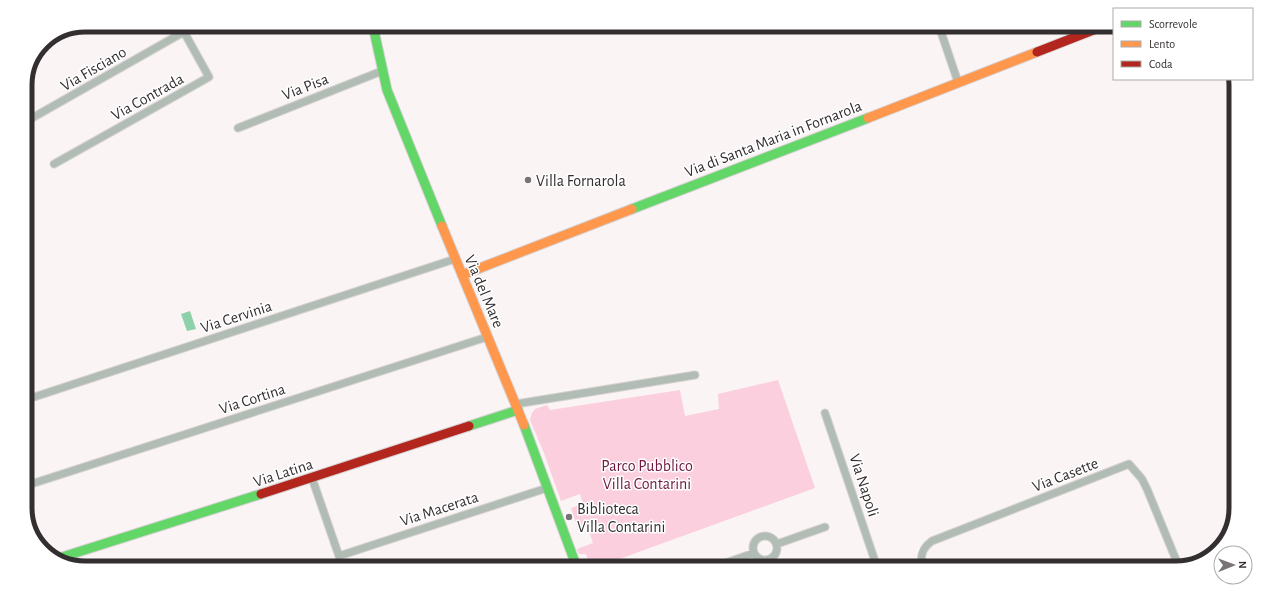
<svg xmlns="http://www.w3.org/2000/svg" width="1261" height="593" font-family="'Alegreya Sans',sans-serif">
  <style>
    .green { fill: #fbcfde }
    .water { fill: #8dd1aa }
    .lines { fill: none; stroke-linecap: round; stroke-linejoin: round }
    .street-casing { stroke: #d5d1d2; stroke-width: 9 }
    .fast-casing { stroke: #d5d1d2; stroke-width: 11 }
    .slow-casing { stroke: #d5d1d2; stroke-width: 11 }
    .jam-casing { stroke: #d5d1d2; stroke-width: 11 }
    .street { stroke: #b1bcb4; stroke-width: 7 }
    .fast { stroke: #63d668; stroke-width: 9 }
    .slow { stroke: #ff974d; stroke-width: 9 }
    .jam { stroke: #b3261e; stroke-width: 9 }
    .poi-dot { fill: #797374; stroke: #fff; stroke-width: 1.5 }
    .labels { text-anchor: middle; stroke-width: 3; stroke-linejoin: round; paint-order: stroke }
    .street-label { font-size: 16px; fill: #332e2f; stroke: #fff }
    .poi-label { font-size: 16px; fill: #332e2f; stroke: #fff; text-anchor: start }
    .park-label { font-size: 16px; fill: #6f1941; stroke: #fff }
    .rim { fill: none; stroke: #332e2f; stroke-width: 5 }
  </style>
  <rect width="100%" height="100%" fill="#faf4f5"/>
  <!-- green -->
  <path class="green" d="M778,380L815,488L600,566H590L586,554H579L577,549L593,543L587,526L578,529L571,508L583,504L580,494L561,501L544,453L530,420L532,413L535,409L547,405L550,410L680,390L685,416L719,409L718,394Z"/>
  <!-- water -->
  <path class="water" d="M190,311L196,329L187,331L181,314Z"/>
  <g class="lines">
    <defs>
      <path id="street" d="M940,29L958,82
        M25,122L196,25
        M238,128L382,71
        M54,164L209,77L184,32
        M25,400L455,259
        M516,404L695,375
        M825,413L877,567
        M312,478L339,556L547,488
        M25,486L487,337
        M753 548a12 12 0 1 1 24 0a12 12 0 1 1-24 0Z
        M777,544L825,527
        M339,556L342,565
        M717,566L754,553
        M922,567C920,556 922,548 932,541L1129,464L1142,479L1147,489L1179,567"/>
      <path id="fast" d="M373,26L387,90L442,226
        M632,209L868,118
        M524,425L576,565
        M469,426L518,410
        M56,559L261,494"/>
      <path id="slow" d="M868,118L1037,52
        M442,226L524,425
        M462,275L632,209"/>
      <path id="jam" d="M1037,52L1096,29
        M261,494L469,426"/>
    </defs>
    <!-- street casing -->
    <use href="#street" class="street-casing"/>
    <!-- fast casing -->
    <use href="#fast" class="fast-casing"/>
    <!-- slow casing -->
    <use href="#slow" class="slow-casing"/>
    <!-- jam casing -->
    <use href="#jam" class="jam-casing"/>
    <!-- street -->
    <use href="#street" class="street"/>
    <!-- fast -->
    <use href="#fast" class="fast"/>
    <!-- slow -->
    <use href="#slow" class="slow"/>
    <!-- jam -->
    <use href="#jam" class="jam"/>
  </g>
  <!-- markers -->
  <g class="poi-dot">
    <circle cx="528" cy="180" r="4"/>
    <circle cx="569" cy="517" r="4"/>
  </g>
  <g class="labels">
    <!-- street labels -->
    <g class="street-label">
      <text transform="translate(93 68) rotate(-30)" y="6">Via Fisciano</text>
      <text transform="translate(305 86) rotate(-21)" y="6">Via Pisa</text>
      <text transform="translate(147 96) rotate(-29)" y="6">Via Contrada</text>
      <text transform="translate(773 138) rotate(-21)" y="6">Via di Santa Maria in Fornarola</text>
      <text transform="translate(485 291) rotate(67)" y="6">Via del Mare</text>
      <text transform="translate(236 316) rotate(-18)" y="6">Via Cervinia</text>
      <text transform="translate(252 398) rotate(-18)" y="6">Via Cortina</text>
      <text transform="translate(283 472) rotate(-18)" y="6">Via Latina</text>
      <text transform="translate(1065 474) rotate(-21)" y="6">Via Casette</text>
      <text transform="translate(865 485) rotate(72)" y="6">Via Napoli</text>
      <text transform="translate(439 508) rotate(-18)" y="6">Via Macerata</text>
    </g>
    <!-- poi labels -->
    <g class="poi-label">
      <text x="536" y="186">Villa Fornarola</text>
      <text x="577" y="514">Biblioteca<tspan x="577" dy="18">Villa Contarini</tspan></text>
    </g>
    <!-- park labels -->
    <g class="park-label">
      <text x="647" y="471">Parco Pubblico<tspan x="647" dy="18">Villa Contarini</tspan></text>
    </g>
  </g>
  <!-- crop -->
  <path d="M0 0H1261V593H0ZM85 32H1176A53 53 0 0 1 1229 85V508A53 53 0 0 1 1176 561H85A53 53 0 0 1 32 508V85A53 53 0 0 1 85 32Z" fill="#fff" fill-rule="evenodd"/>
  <path class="rim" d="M85 32H1176A53 53 0 0 1 1229 85V508A53 53 0 0 1 1176 561H85A53 53 0 0 1 32 508V85A53 53 0 0 1 85 32Z"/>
  <!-- legend -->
  <rect x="1113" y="8" width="140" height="72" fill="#ffffff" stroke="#adabac"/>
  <rect x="1121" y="21" width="20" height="6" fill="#63d668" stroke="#adabac"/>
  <text x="1149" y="28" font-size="12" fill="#332e2f">Scorrevole</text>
  <rect x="1121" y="41" width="20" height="6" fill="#ff974d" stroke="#adabac"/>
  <text x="1149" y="48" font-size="12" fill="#332e2f">Lento</text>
  <rect x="1121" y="61" width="20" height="6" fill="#b3261e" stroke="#adabac"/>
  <text x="1149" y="68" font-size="12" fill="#332e2f">Coda</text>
  <!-- north arrow -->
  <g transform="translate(1233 565) rotate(89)"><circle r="19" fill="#ffffff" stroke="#adabac"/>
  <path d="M0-3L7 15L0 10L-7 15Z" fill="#797374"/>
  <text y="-6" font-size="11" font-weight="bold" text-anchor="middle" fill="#332e2f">N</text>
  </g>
</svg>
